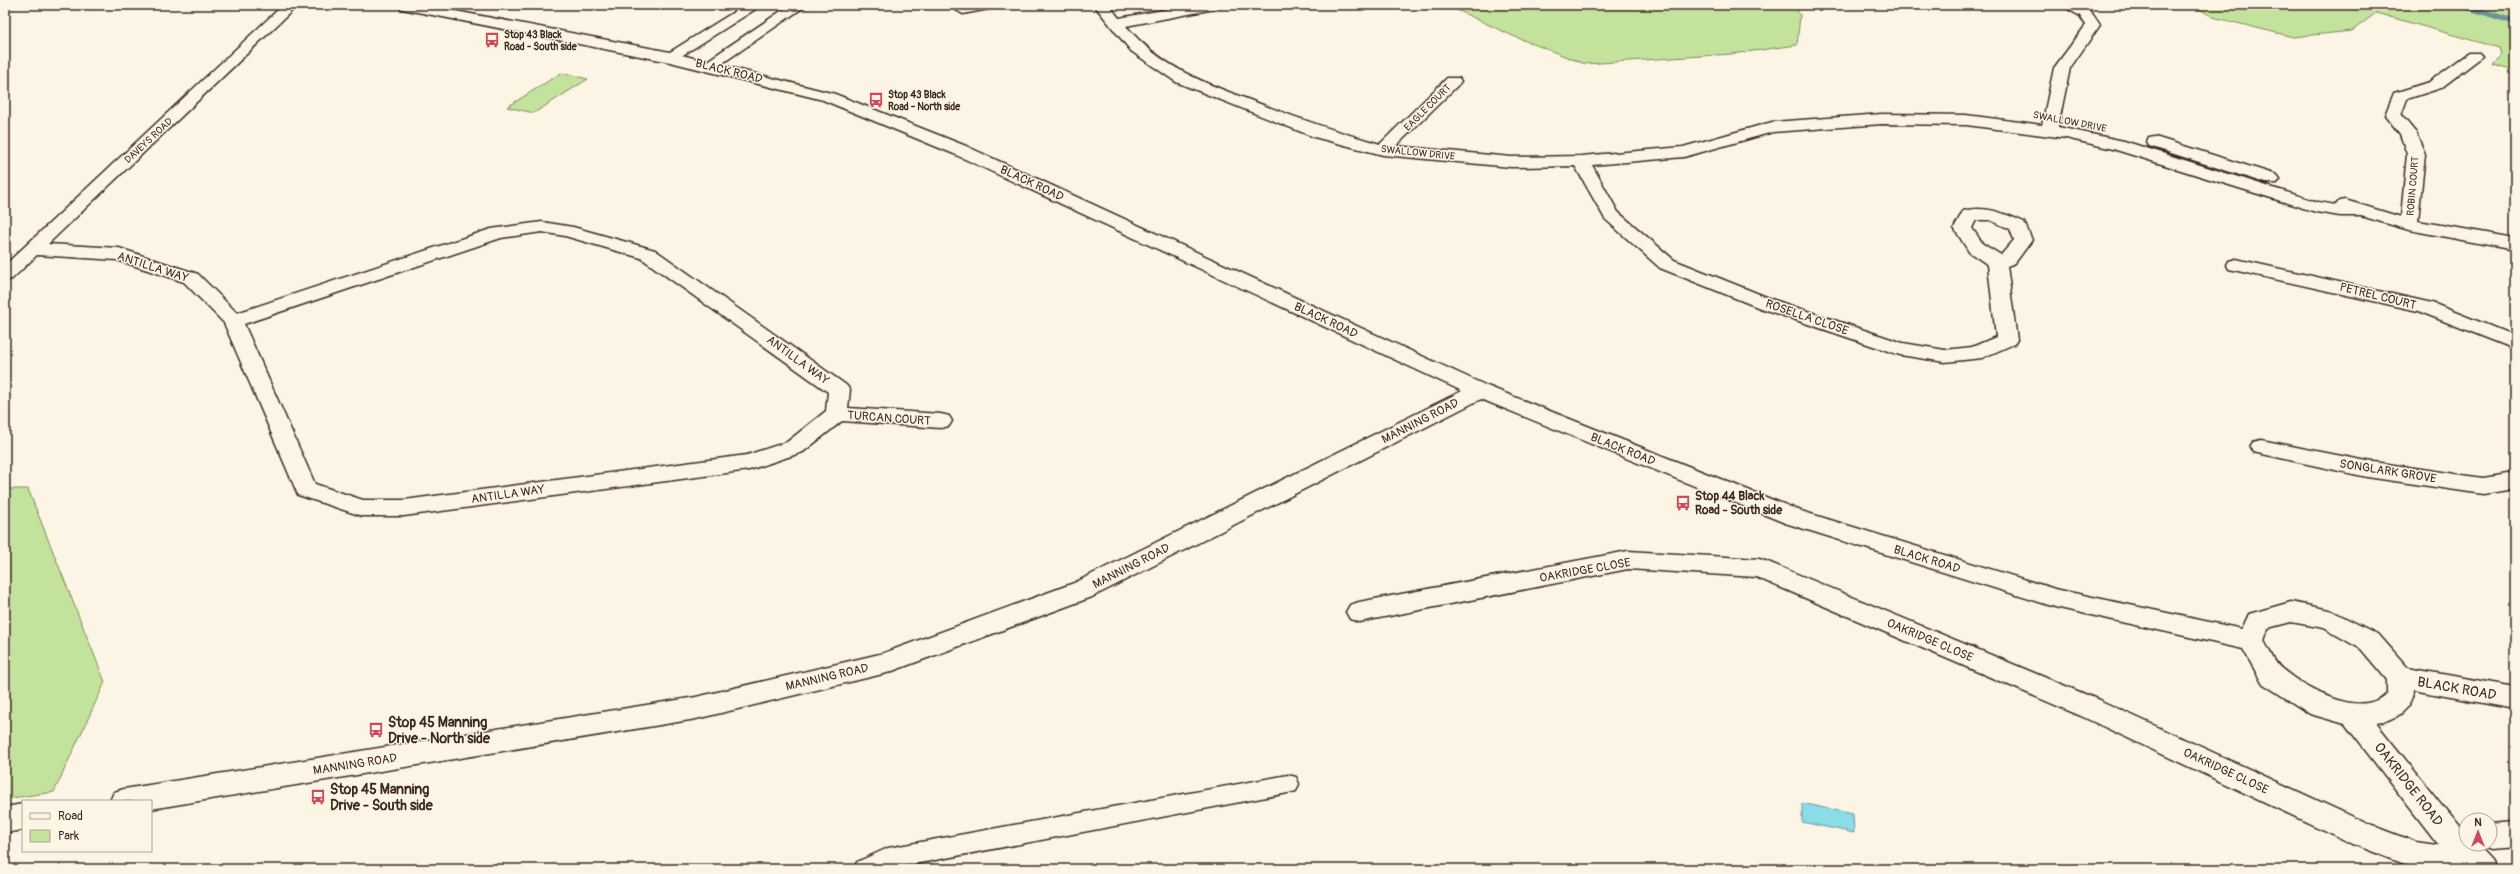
<svg xmlns="http://www.w3.org/2000/svg" width="2520" height="874" font-family="Pangolin,sans-serif">
  <style>
    .green { fill: #c3e39c; stroke: #7f865d }
    .water { fill: #8cdce7; stroke: #6c9597 }
    .lines { fill: none; stroke-linecap: round; stroke-linejoin: round }
    .stream { stroke: #6c9597; stroke-width: 6 }
    .lane-casing { stroke: #3b2a1e; stroke-width: 3 }
    .street-casing { stroke: #3b2a1e; stroke-width: 3 }
    .secondary-casing { stroke: #3b2a1e; stroke-width: 3 }
    .lane { fill: #fcf5e5; fill-rule: evenodd }
    .street { fill: #fcf5e5; fill-rule: evenodd }
    .secondary { fill: #fcf5e5; fill-rule: evenodd }
    .labels { text-anchor: middle; stroke-width: 3; stroke-linejoin: round; paint-order: stroke }
    .far-poi-label { font-size: 10px; font-weight: bold; fill: #3b2a1e; stroke: #fcf5e5; text-anchor: start }
    .far-street-label { font-size: 10px; fill: #3b2a1e; stroke: #fcf5e5 }
    .street-label { font-size: 12px; fill: #3b2a1e; stroke: #fcf5e5 }
    .poi-label { font-size: 12px; font-weight: bold; fill: #3b2a1e; stroke: #fcf5e5; text-anchor: start }
    .near-street-label { font-size: 14px; fill: #3b2a1e; stroke: #fcf5e5 }
    .near-poi-label { font-size: 14px; font-weight: bold; fill: #3b2a1e; stroke: #fcf5e5; text-anchor: start }
  </style>
  <rect width="100%" height="100%" fill="#fcf5e5"/>
  <filter id="ink" filterUnits="userSpaceOnUse"><feTurbulence type="fractalNoise" baseFrequency=".025" numOctaves="2"/><feDisplacementMap in="SourceGraphic" scale="8" xChannelSelector="R" yChannelSelector="G"/><feConvolveMatrix kernelMatrix="1 2 1 2 8 2 1 2 1" color-interpolation-filters="sRGB"/></filter>
  <g filter="url(#ink)">
    <!-- green -->
    <path class="green" d="M1446,5H1793L1800,15L1797,45L1731,54L1585,64L1513,36Z
      M2192,5H2515V70L2492,64L2501,55L2499,48L2376,13L2352,31L2293,37L2213,17Z
      M561,73L588,79L534,113L507,107Z
      M5,489H28L105,682L54,792L5,799Z"/>
    <!-- water -->
    <path class="water" d="M1802,803L1853,814L1854,833L1802,822Z"/>
    <g class="lines">
      <!-- stream -->
      <path class="stream" d="M2461,5L2515,22"/>
      <defs>
        <path id="lane" d="M1288,775L1296,777L1299,784L1296,791L1288,793L888,869H854L857,862L888,848Z"/>
        <path id="street" d="M283,5H298L48,244L119,248L198,274L237,313L491,229L542,222L573,227L655,250L846,385L850,390L848,408L941,414L949,416L952,421L949,426L941,428L842,421L803,452L749,470L404,516H362L298,495L224,323L184,282L117,260L37,255L12,279L5,281V265ZM542,232L565,236L641,258L828,392L826,411L787,442L747,455L404,500H363L315,484L244,324L501,238Z
          M745,5H762L675,60H665L662,57Z
          M790,5H807L714,69H704L701,66L704,63Z
          M966,5H996L994,8L963,14L956,10L958,7Z
          M1094,5H1109L1119,18L1191,5H1222L1215,9L1126,26C1161,68 1205,83 1255,102C1296,118 1337,132 1380,144L1447,78H1459L1461,81L1459,84L1396,146L1511,157L1581,156L1683,147L1772,122L1882,114L1966,115L2042,125L2054,68L2086,25L2080,16L2061,5C2083,5 2088,5 2100,25L2070,68L2058,127L2124,141L2318,202L2336,205L2339,201L2345,200L2401,217L2407,154L2400,134L2385,115L2394,93L2429,82L2469,53H2479L2482,56L2479,59L2441,88L2407,99L2401,115L2416,133L2425,154L2418,221L2515,238V250L2409,230L2361,216H2340L2316,212L2113,149L2066,138L1966,125L1882,124L1773,132L1684,157L1592,165L1618,212L1674,260L1774,300L1903,343L1945,350L1972,347L1996,337L1988,265L1969,252L1954,228L1963,211C1985,205 2004,213 2024,222L2032,240L2015,263L2007,266L2017,340L2014,344L1982,358L1945,362L1900,355L1760,308L1660,268L1605,219L1575,166L1511,167L1383,155L1314,137L1176,82L1131,51ZM1976,220H1990L2010,229L2014,240L2001,255L1983,244L1972,228Z
          M2155,137L2277,175L2280,179L2277,183H2265L2149,146L2147,142L2149,138Z
          M2236,259L2432,303L2515,336V349L2418,311L2229,269L2227,265L2229,261Z
          M2261,440L2367,461L2483,478L2515,473V489L2483,494L2367,477L2253,452L2250,447L2253,442Z
          M1628,551L1759,559L1768,562L2099,700L2373,826L2415,842L2474,850L2484,854L2489,863L2486,869L2415,868L2353,844L2081,716L1756,577L1628,569L1359,622L1350,619L1346,612L1350,605L1359,602Z
          M2515,822V848L2490,850L2480,846L2479,844H2490V824Z"/>
        <path id="secondary" d="M395,5H424L670,52L835,94L966,146L1487,386L1801,511L2055,589L2242,629L2249,614L2291,602L2330,610L2379,635L2408,668L2515,687V709L2413,690C2413,710 2394,721 2376,723L2466,835V844H2476L2491,860L2496,869H2461L2441,848L2345,724L2310,714L2262,683L2243,649L2055,607L1785,523L1481,399L1092,597L887,673L696,719L151,809V801H110L114,792L124,789L696,697L884,653L1074,583L1462,391L954,154L823,100L670,62L402,9ZM2291,622L2324,628L2361,649L2387,680V693C2360,720 2306,689 2282,669C2274,663 2269,649 2264,641L2268,628Z
          M23,804V830L5,833V807Z"/>
      </defs>
      <!-- lane casing -->
      <use href="#lane" class="lane-casing"/>
      <!-- street casing -->
      <use href="#street" class="street-casing"/>
      <!-- secondary casing -->
      <use href="#secondary" class="secondary-casing"/>
      <!-- lane -->
      <use href="#lane" class="lane"/>
      <!-- street -->
      <use href="#street" class="street"/>
      <!-- secondary -->
      <use href="#secondary" class="secondary"/>
    </g>
  </g>
  <!-- icons -->
  <defs>
    <symbol id="bus-bare" viewBox="-9 -9 18 18"><path d="M-5-6H5V4H4V6H2V4H-2V6H-4V4H-5ZM-3.5-4V0h7V-4ZM-3.5 1.2v1.5H-2V1.2ZM2 1.2v1.5H3.5V1.2Z" fill="#d1495b" stroke="#fcf5e5" stroke-width="2.5" paint-order="stroke"/></symbol>
  </defs>
  <g fill-rule="evenodd">
    <use href="#bus-bare" x="481" y="29" width="22" height="22"/>
    <use href="#bus-bare" x="865" y="89" width="22" height="22"/>
    <use href="#bus-bare" x="1672" y="492" width="22" height="22"/>
    <use href="#bus-bare" x="365" y="719" width="22" height="22"/>
    <use href="#bus-bare" x="307" y="786" width="22" height="22"/>
  </g>
  <g class="labels">
    <!-- far-poi labels -->
    <g class="far-poi-label">
      <text x="504" y="38">Stop 43 Black<tspan x="504" dy="12">Road - South side</tspan></text>
      <text x="888" y="98">Stop 43 Black<tspan x="888" dy="12">Road - North side</tspan></text>
    </g>
    <!-- far-street labels -->
    <g class="far-street-label">
      <text transform="translate(1427 107) rotate(-45)" y="4">EAGLE COURT</text>
      <text transform="translate(2070 121) rotate(11)" y="4">SWALLOW DRIVE</text>
      <text transform="translate(148 140) rotate(-43)" y="4">DAVEYS ROAD</text>
      <text transform="translate(1418 152) rotate(6)" y="4">SWALLOW DRIVE</text>
      <text transform="translate(2412 186) rotate(-85)" y="4">ROBIN COURT</text>
    </g>
    <!-- street labels -->
    <g class="street-label">
      <text transform="translate(729 71) rotate(14)" y="4">BLACK ROAD</text>
      <text transform="translate(1032 183) rotate(25)" y="4">BLACK ROAD</text>
      <text transform="translate(153 267) rotate(18)" y="4">ANTILLA WAY</text>
      <text transform="translate(2378 296) rotate(14)" y="4">PETREL COURT</text>
      <text transform="translate(1807 317) rotate(19)" y="4">ROSELLA CLOSE</text>
      <text transform="translate(1326 320) rotate(25)" y="4">BLACK ROAD</text>
      <text transform="translate(798 360) rotate(36)" y="4">ANTILLA WAY</text>
      <text transform="translate(889 418) rotate(4)" y="4">TURCAN COURT</text>
      <text transform="translate(1420 421) rotate(-27)" y="4">MANNING ROAD</text>
      <text transform="translate(1623 449) rotate(22)" y="4">BLACK ROAD</text>
      <text transform="translate(2388 471) rotate(9)" y="4">SONGLARK GROVE</text>
      <text transform="translate(508 494) rotate(-8)" y="4">ANTILLA WAY</text>
      <text transform="translate(1927 559) rotate(17)" y="4">BLACK ROAD</text>
      <text transform="translate(1131 566) rotate(-27)" y="4">MANNING ROAD</text>
      <text transform="translate(1585 570) rotate(-10)" y="4">OAKRIDGE CLOSE</text>
      <text transform="translate(1930 640) rotate(23)" y="4">OAKRIDGE CLOSE</text>
      <text transform="translate(827 677) rotate(-13)" y="4">MANNING ROAD</text>
      <text transform="translate(355 764) rotate(-9)" y="4">MANNING ROAD</text>
      <text transform="translate(2226 771) rotate(25)" y="4">OAKRIDGE CLOSE</text>
    </g>
    <!-- poi labels -->
    <g class="poi-label">
      <text x="1695" y="500">Stop 44 Black<tspan x="1695" dy="14">Road - South side</tspan></text>
    </g>
    <!-- near-street labels -->
    <g class="near-street-label">
      <text transform="translate(2457 688) rotate(10)" y="5">BLACK ROAD</text>
      <text transform="translate(2409 784) rotate(52)" y="5">OAKRIDGE ROAD</text>
    </g>
    <!-- near-poi labels -->
    <g class="near-poi-label">
      <text x="388" y="727">Stop 45 Manning<tspan x="388" dy="16">Drive - North side</tspan></text>
      <text x="330" y="794">Stop 45 Manning<tspan x="330" dy="16">Drive - South side</tspan></text>
    </g>
  </g>
  <!-- margin -->
  <rect width="2520" height="874" fill="none" stroke="#fcf5e5" stroke-width="20"/>
  <rect x="10" y="10" width="2500" height="854" fill="none" stroke="#3b2a1e" stroke-width="1.5" filter="url(#ink)"/>
  <!-- legend -->
  <rect x="22" y="800" width="130" height="52" fill="#fcf5e5" stroke="#afa495"/>
  <rect x="30" y="813" width="20" height="6" fill="#fcf5e5" stroke="#afa495"/>
  <text x="58" y="820" font-size="12" fill="#3b2a1e">Road</text>
  <rect x="30" y="830" width="20" height="12" fill="#c3e39c" stroke="#afa495"/>
  <text x="58" y="840" font-size="12" fill="#3b2a1e">Park</text>
  <!-- north arrow -->
  <g transform="translate(2478 832)"><circle r="19" fill="#fcf5e5" stroke="#afa495"/>
  <path d="M0-3L7 15L0 10L-7 15Z" fill="#d1495b"/>
  <text y="-6" font-size="11" font-weight="bold" text-anchor="middle" fill="#3b2a1e">N</text>
  </g>
</svg>
